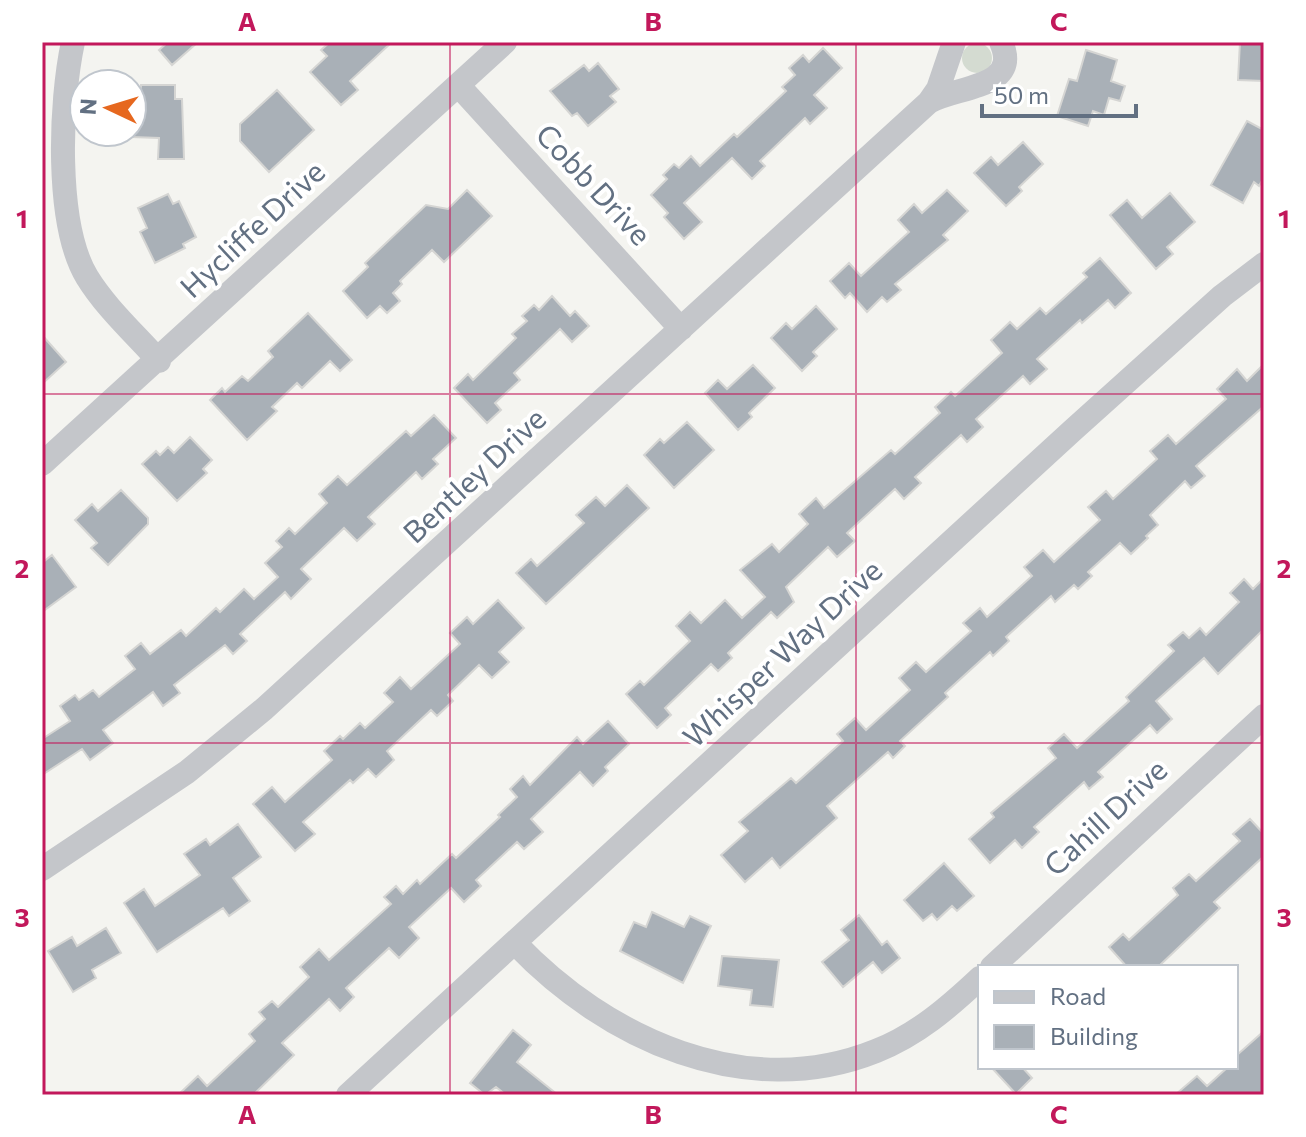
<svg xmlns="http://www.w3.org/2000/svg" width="1306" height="1137" font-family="Commissioner,sans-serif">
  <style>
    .green { fill: #d4dbd1 }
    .building { fill: #a9b0b7; stroke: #d5d5d3; stroke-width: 2 }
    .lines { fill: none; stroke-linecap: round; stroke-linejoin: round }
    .minor { stroke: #c4c6ca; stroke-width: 24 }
    .grid { fill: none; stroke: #c2185b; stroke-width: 2; stroke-opacity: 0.55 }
    .labels { text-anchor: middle; stroke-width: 8; stroke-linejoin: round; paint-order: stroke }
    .street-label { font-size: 30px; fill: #627082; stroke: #fff }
    .neatline { fill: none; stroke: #c2185b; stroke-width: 3 }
    .grid-label { font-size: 26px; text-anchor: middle; font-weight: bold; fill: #c2185b }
  </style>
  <rect width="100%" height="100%" fill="#f4f4f0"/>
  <!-- green -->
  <path class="green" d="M962 58a15 15 0 1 1 30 0a15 15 0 1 1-30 0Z"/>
  <!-- building -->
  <path class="building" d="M168,42H198L172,65L159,50Z
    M330,42H392L350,81L358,90L341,105L310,72L327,56L321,50Z
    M1240,42H1264V81L1238,80Z
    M823,48L842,68L814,95L827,108L810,124L805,118L760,161L765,166L752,179L732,158L684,203L702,222L684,239L664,217L668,213L651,195L667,179L663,175L674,164L679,168L691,156L700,166L734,134L737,137L786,91L782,87L795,75L789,68L803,55L809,62Z
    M1086,50L1117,60L1111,81L1125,86L1120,101L1109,98L1104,115L1093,111L1088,126L1057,116L1069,79L1077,81Z
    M598,63L619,89L610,96L616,102L588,126L577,113L572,116L550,91L584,65L589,71Z
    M141,85H175V99H182L184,159H158L159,138L132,137L135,98H140Z
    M277,90L314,130L269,172L240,141V124Z
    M1247,121L1264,130V177L1259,186L1254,182L1243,203L1211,185Z
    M1023,142L1043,164L1019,187L1022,191L1006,206L974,173L991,157L998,165Z
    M467,190L492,216L444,262L432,250L400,281L402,284L393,293L400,301L387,313L380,306L367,318L343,291L368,267L365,263L426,205L448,209Z
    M947,190L968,211L943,235L948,240L895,284L901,290L887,302L882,297L867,312L850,293L845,298L830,281L849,263L861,276L909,232L898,220L914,204L922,213Z
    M1170,193L1195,222L1167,247L1173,254L1156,269L1110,215L1127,200L1142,218Z
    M168,194L173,204L179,201L196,237L183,244L185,248L155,263L140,232L147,228L138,208Z
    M1100,258L1131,293L1115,308L1108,300L1082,323L1080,320L1037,359L1047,369L1030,384L1023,376L976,419L983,427L967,442L961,435L915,477L921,483L904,499L895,489L847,533L855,541L837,557L828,547L786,587L794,602L777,618L771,612L728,653L732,658L718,671L711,664L665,708L671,715L657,728L626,694L640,681L644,685L690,641L676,626L690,612L701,623L725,600L742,618L765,597L740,570L772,544L779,552L808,524L799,514L816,498L824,508L891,450L895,454L940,413L935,407L951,392L955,396L1002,353L991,340L1010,322L1017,329L1040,308L1046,314L1087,277L1083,273Z
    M552,296L570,316L575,311L589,326L572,342L560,329L514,373L520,380L495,403L501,410L487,423L454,388L468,374L473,380L516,338L512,334L527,321L522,316L534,305L539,310Z
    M816,306L837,329L813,352L817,356L802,371L771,338L786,323L792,329Z
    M308,313L352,360L340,371L330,361L302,388L297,383L272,407L277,411L247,440L210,400L222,388L225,392L242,376L248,381L273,357L268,351Z
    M42,335L66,362L42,384Z
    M1264,364V406L1196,466L1205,476L1191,488L1185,481L1150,515L1158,525L1146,536L1148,538L1131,554L1120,543L1088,572L1092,576L1078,589L1074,585L1055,602L1051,596L1006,637L1009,641L993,656L990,652L945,693L948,697L900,741L905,746L893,758L888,752L827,806L837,818L780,868L772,858L745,882L721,855L748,831L739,822L791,778L796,783L843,741L837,734L855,718L866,730L910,690L899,678L916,662L926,672L971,631L963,623L980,608L987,617L1032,576L1024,567L1043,550L1054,562L1100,520L1088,507L1106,491L1113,499L1157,459L1150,451L1168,435L1176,444L1226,399L1217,389L1237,369L1247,381Z
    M753,365L775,388L749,413L752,417L738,430L705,393L718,380L727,389Z
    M434,415L456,438L433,459L438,464L422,479L416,472L368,517L375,524L357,541L344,528L301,569L311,579L291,599L285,592L240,634L247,641L233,654L225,645L174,685L180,693L163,706L153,692L103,730L113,743L90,760L82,749L42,775V739L70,721L60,706L75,695L79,700L93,690L99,697L135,669L125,656L141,643L150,654L181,630L186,636L216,608L220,612L244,589L254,599L278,577L265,563L282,547L276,541L289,528L295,534L327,503L319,494L338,476L347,485L406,431L411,436Z
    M687,422L714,450L674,488L644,455L660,439L664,443Z
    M190,437L212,460L203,469L207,473L177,501L142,464L156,451L160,455L168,447L174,453Z
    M627,485L649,508L546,604L516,573L531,559L537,566L584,523L576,515L596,497L605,506Z
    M121,490L148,518V524L108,565L91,548L97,543L75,520L92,504L98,511Z
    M52,555L76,587L42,612V563Z
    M1264,578V629L1218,674L1204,658L1156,701L1172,719L1157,733L1150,725L1098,772L1103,777L1089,789L1084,782L1034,827L1039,832L1022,848L1015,840L990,863L969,839L994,817L991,813L1056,758L1048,748L1064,734L1077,748L1129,701L1126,697L1174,651L1168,645L1183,632L1189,638L1200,628L1206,635L1239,602L1230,593L1244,579L1253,589Z
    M498,600L524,628L499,652L509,662L492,678L479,665L448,695L453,701L437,716L431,710L387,751L394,760L376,777L368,769L353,783L350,780L303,822L315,834L295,851L253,804L272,787L285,802L332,760L324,751L340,736L343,739L360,723L365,728L393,702L384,693L400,677L411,689L460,644L450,633L467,617L473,624Z
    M608,721L629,744L605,767L608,771L593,786L580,772L531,819L543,832L524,849L517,842L476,880L481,886L464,902L451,888L409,927L419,938L399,958L389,948L346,988L354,997L340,1011L329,999L282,1043L294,1055L253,1095H178L198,1076L207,1086L255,1041L249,1034L265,1019L259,1012L272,1001L278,1007L309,977L300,967L319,949L329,960L391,904L384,897L396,886L403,894L417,880L420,884L452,854L456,858L500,817L498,815L517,797L510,789L523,776L530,785L577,737L583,744Z
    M1250,819L1264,834V856L1214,902L1220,908L1158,967H1127L1109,947L1123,934L1129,940L1178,895L1173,888L1189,874L1196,881L1240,841L1233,834Z
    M238,824L261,857L233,878L250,901L229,916L223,908L157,952L124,903L144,889L155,906L200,875L184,854L206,839L210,845Z
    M944,863L974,896L957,911L952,906L937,920L932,914L923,921L904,900Z
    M652,912L684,927L690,916L711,926L683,983L620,951L634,922L646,927Z
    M859,915L882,945L887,941L900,958L882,973L873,962L843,987L822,962L849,940L841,930Z
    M106,928L121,953L92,970L96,978L73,992L48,951L72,937L77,946Z
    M722,956L779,960L773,1007L750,1005L752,990L718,986Z
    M513,1030L531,1045L517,1062L558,1095H506L496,1087L485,1095L470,1083Z
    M1264,1031V1095H1175L1197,1076L1207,1086L1228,1067H1236L1237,1055Z
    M991,1067H1022L1032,1078L1016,1094Z"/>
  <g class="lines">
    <!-- minor -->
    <path class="minor" d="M73,42C60,102 55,224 87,277C106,308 135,334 159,361
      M458,85L681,329
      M929,102L938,89L954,42
      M42,464L505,42
      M42,869L187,772L264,709L929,102C956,86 1022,89 1001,42
      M515,943C606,1039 746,1103 876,1051C917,1035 949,1007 980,978
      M992,967L1264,716
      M348,1095L1073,430L1222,296L1264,264"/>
  </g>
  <!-- grid -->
  <path class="grid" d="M450,42V1095M856,42V1095M42,394H1264M42,743H1264"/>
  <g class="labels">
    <!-- street labels -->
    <g class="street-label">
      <text transform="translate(593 185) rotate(47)" y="10">Cobb Drive</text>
      <text transform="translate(253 230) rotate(-43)" y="10">Hycliffe Drive</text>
      <text transform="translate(475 476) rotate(-43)" y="10">Bentley Drive</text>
      <text transform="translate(783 654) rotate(-43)" y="10">Whisper Way Drive</text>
      <text transform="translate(1106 818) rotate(-43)" y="10">Cahill Drive</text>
    </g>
  </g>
  <!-- border -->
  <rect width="1306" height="1137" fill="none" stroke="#ffffff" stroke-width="88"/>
  <!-- legend -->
  <rect x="978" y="965" width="260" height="104" fill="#ffffff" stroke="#c0c6cd" stroke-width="2"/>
  <rect x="994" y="991" width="40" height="12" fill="#c4c6ca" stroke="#c0c6cd" stroke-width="2"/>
  <text x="1050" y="1005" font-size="24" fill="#627082">Road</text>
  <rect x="994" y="1025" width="40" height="24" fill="#a9b0b7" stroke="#c0c6cd" stroke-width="2"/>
  <text x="1050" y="1045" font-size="24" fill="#627082">Building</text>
  <!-- north arrow -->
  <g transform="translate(108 108) rotate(274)"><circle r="38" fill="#ffffff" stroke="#c0c6cd" stroke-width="2"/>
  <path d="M0-6L14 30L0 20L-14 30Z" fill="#e6681f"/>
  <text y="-12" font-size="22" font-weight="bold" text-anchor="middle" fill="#627082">N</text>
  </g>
  <!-- scale -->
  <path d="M982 104v12h154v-12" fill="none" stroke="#627082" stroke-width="4"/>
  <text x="994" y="104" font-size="24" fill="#627082" stroke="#ffffff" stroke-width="6" paint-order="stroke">50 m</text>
  <rect x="44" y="44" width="1218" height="1049" class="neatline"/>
  <g class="grid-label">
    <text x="247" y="31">A</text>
    <text x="653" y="31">B</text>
    <text x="1059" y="31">C</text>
    <text x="22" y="228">1</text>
    <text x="1284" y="228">1</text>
    <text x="22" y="578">2</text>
    <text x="1284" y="578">2</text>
    <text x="22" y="927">3</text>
    <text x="1284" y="927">3</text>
    <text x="247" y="1124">A</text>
    <text x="653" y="1124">B</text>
    <text x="1059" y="1124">C</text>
  </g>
</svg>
